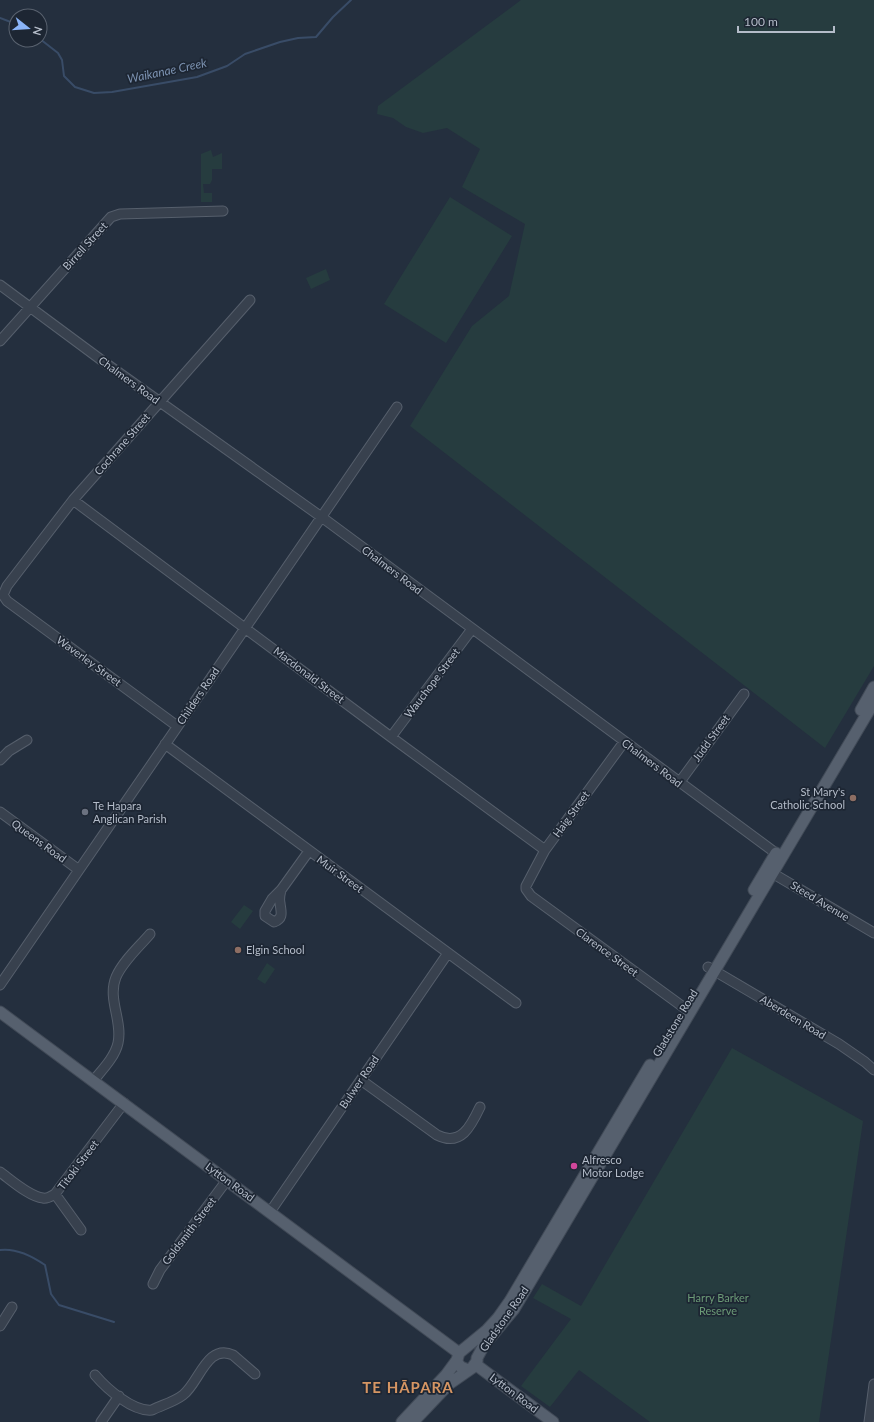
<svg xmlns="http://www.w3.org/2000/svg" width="874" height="1422" font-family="Lato,sans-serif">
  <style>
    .green { fill: #263c3f }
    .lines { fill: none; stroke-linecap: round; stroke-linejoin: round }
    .stream { stroke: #394c67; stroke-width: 2 }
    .minor-casing { stroke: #565f6c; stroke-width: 11 }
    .major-casing { stroke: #414a57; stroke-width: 13 }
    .minor { stroke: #38414e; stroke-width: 9 }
    .major { stroke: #56606e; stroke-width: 11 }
    .education-dot { fill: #8d6e63; stroke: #1d2633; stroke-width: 1.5 }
    .worship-dot { fill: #6b7280; stroke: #1d2633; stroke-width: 1.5 }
    .hotel-dot { fill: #d1479c; stroke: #1d2633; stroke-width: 1.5 }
    .labels { text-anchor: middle; stroke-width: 3.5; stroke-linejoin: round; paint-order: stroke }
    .street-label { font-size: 11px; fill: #b4bcc9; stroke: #1d2633 }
    .poi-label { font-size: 11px; fill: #b4bcc9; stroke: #1d2633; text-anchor: start }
    .park-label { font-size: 11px; fill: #6b9a76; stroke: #1d2633 }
    .water-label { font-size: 12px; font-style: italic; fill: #7c92b1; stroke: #1d2633 }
    .district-label { font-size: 15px; font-weight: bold; letter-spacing: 1px; fill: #d59563; stroke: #1d2633 }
  </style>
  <rect width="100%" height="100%" fill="#242f3e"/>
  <!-- green -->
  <path class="green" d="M521,0H874V666L825,748L410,426L472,326L509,296L525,224L462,187L480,149L447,128L423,133L406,127L393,118L377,114L378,106Z
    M211,150L213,157L222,153V169H212V180L210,184H203L204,193H212V202H201V154Z
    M450,197L512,236L446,343L384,304Z
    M326,269L330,280L311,289L306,278Z
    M244,905L253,911L240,929L231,922Z
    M267,963L275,969L265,984L257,979Z
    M732,1048L863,1121L819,1422H650L579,1370L550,1407L521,1386L571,1319L533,1298L542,1284L581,1306Z"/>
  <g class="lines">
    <!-- stream -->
    <path class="stream" d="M0,18L16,24
      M40,39L58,53L62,60L64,76L75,87L94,93L112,92L197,77L227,66L245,54L280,42L298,38L316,37L333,17L351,0
      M0,1250C16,1248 32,1256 45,1265L51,1294L59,1305L114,1322"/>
    <defs>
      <path id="minor" d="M0,285L104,362L327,521L781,857
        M0,341L111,217L120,214L223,211
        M73,500L391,737L545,850
        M177,726L7,601L3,595L7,586L73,500L250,300
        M391,737L472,629
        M624,742L545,850L526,886V889L531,896L690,1012
        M165,744L516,1003
        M0,760L9,751L27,740
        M679,783L744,694
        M0,812L79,870
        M767,870L874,933
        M281,890C280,894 279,899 280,903C281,912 284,918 274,922L265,916V911L272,899L281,890L309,851
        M708,967L839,1044L865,1062L874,1070
        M0,985L397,407
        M361,1080L437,1135C461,1147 471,1126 480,1107
        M93,1081C102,1070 115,1057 118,1043C123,1021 107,999 116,977C123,961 139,947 150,934
        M0,1172C11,1180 30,1197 43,1198C48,1199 51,1196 55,1194L124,1103
        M55,1194L81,1230
        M270,1212L448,953
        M153,1284L160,1270L227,1180
        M0,1326L12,1307
        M95,1375C107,1389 133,1412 152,1410C162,1405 174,1402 183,1395C199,1383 207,1343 233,1355L255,1374
        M101,1422L119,1396
        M869,1422L874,1384"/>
      <path id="major" d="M861,710L874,687
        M754,890L776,853
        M0,1012L459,1353
        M475,1364L553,1422
        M468,1370L461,1367L458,1364L457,1360L459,1353L487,1330L498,1318L510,1301L650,1065
        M402,1422L446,1375L457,1360
        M413,1422L449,1384L472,1368L477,1361V1358L484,1345L514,1309L874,702"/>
    </defs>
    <!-- minor casing -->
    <use href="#minor" class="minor-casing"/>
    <!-- major casing -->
    <use href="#major" class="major-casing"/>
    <!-- minor -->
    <use href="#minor" class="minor"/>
    <!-- major -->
    <use href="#major" class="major"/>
  </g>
  <!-- markers -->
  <g class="education-dot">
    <circle cx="853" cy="798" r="4"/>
    <circle cx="238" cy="950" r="4"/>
  </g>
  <circle class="worship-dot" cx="85" cy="812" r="4"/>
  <circle class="hotel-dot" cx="574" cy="1166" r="4"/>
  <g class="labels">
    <!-- street labels -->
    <g class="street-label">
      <text transform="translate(85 246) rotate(-48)" y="4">Birrell Street</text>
      <text transform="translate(129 380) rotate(36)" y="4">Chalmers Road</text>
      <text transform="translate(122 444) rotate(-49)" y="4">Cochrane Street</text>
      <text transform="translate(392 570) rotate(37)" y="4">Chalmers Road</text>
      <text transform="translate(89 661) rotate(36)" y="4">Waverley Street</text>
      <text transform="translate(309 675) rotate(37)" y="4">Macdonald Street</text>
      <text transform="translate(432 683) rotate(-53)" y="4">Wauchope Street</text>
      <text transform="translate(198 696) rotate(-56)" y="4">Childers Road</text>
      <text transform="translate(711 738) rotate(-54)" y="4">Judd Street</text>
      <text transform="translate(652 763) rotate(37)" y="4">Chalmers Road</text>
      <text transform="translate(571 814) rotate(-54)" y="4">Haig Street</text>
      <text transform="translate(39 841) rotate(36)" y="4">Queens Road</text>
      <text transform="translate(340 874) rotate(36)" y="4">Muir Street</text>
      <text transform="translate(820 901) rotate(31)" y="4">Steed Avenue</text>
      <text transform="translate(607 952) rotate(36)" y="4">Clarence Street</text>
      <text transform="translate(793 1017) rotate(31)" y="4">Aberdeen Road</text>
      <text transform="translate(675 1023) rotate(-59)" y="4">Gladstone Road</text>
      <text transform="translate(359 1082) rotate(-56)" y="4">Bulwer Road</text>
      <text transform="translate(78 1165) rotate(-53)" y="4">Titoki Street</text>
      <text transform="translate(230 1182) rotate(36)" y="4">Lytton Road</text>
      <text transform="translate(189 1231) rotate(-53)" y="4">Goldsmith Street</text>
      <text transform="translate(504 1319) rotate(-55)" y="4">Gladstone Road</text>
      <text transform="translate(514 1393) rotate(37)" y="4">Lytton Road</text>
    </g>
    <!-- poi labels -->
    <g class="poi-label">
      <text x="845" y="796" text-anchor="end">St Mary's<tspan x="845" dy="13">Catholic School</tspan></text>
      <text x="93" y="810">Te Hapara<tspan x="93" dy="13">Anglican Parish</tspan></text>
      <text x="246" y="954">Elgin School</text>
      <text x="582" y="1164">Alfresco<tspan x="582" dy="13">Motor Lodge</tspan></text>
    </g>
    <!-- park labels -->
    <g class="park-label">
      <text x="718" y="1302">Harry Barker<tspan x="718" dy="13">Reserve</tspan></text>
    </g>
    <!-- water labels -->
    <g class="water-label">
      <text transform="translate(167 71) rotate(-12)" y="4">Waikanae Creek</text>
    </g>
    <!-- district labels -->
    <g class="district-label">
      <text x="408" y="1393">TE HĀPARA</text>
    </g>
  </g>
  <!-- north arrow -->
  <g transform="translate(28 28) rotate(107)"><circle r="19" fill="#1d2633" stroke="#59626f"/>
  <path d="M0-3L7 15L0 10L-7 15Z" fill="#8ab4f8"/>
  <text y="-6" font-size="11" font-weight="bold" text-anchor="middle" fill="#b4bcc9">N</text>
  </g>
  <!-- scale -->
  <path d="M738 26v6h96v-6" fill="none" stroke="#b4bcc9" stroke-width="2"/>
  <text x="744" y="26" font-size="12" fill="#b4bcc9" stroke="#1d2633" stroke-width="3" paint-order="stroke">100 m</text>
</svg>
